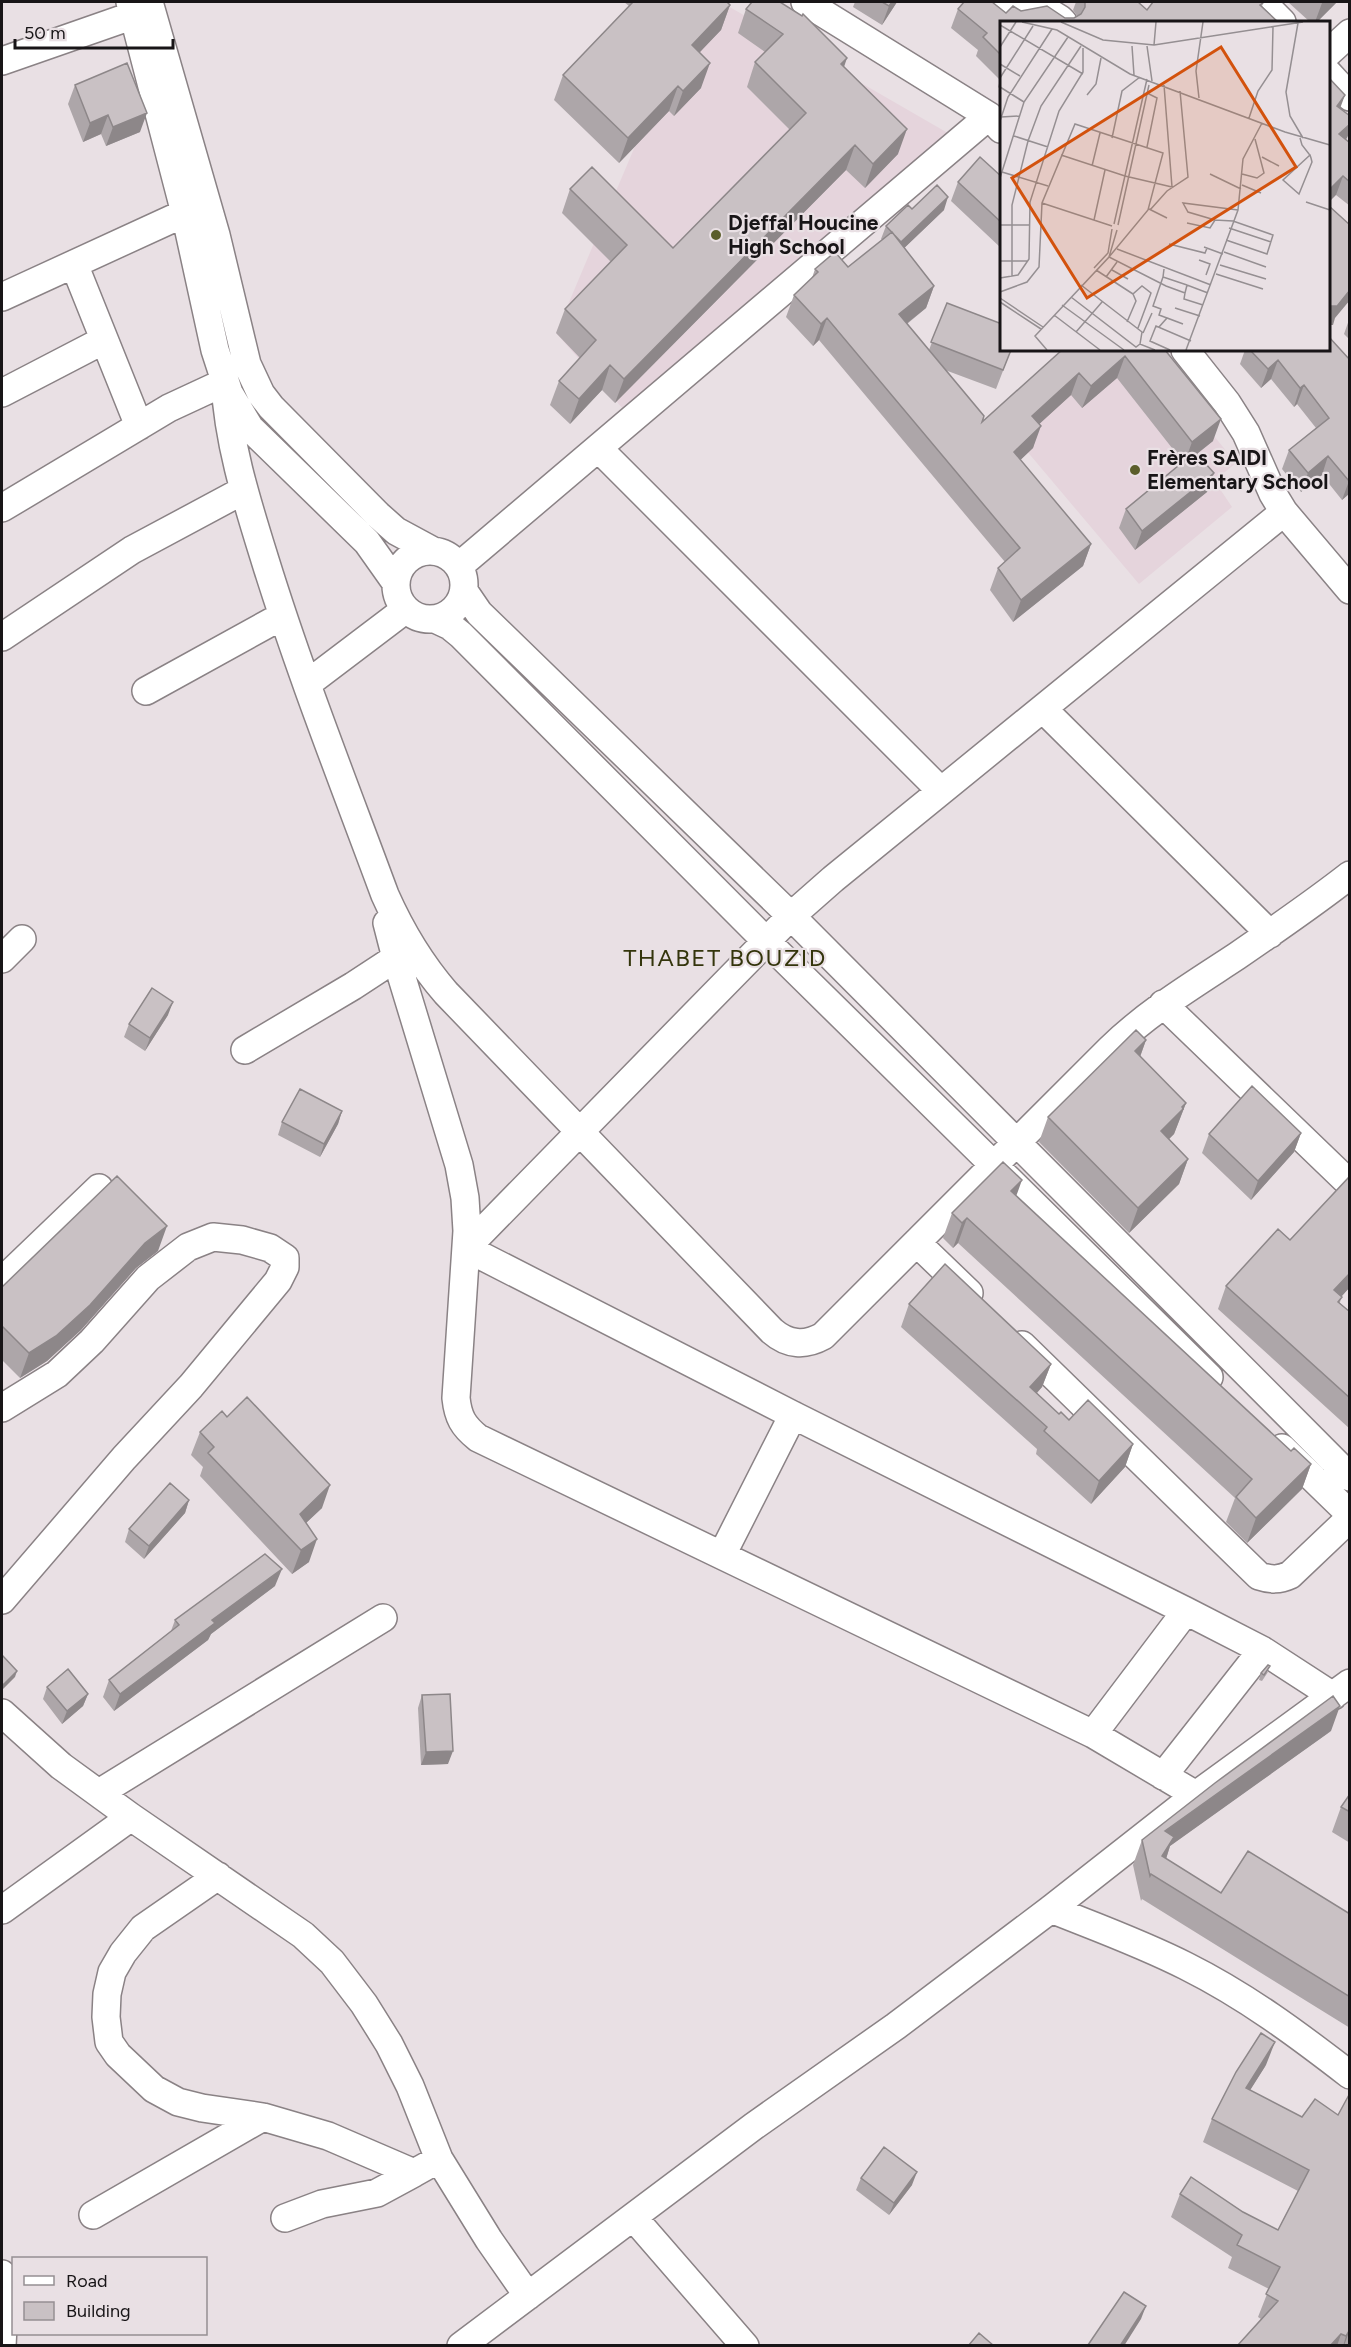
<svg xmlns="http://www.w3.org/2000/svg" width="1351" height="2347" font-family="Figtree,sans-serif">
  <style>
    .built { fill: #e5d4dc }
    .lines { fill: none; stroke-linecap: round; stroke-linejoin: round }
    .minor-casing { stroke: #8a8285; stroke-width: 30 }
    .minor { stroke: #fff; stroke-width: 27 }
    .wall { fill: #ada6a9 }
    .shaded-wall { fill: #8d8789 }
    .building { fill: #c9c1c4; stroke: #8d8789; stroke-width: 1.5 }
    .poi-dot { fill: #5b5e2b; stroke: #e9e0e4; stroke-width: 2 }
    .labels { text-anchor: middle; stroke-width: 4.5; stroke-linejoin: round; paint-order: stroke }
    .poi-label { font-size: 21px; font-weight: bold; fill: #181517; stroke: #e9e0e4; text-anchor: start }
    .quarter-label { font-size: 24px; letter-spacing: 1.5px; fill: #34350c; stroke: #e9e0e4 }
    .inset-road { fill: none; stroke: #958f92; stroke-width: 1.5 }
    .view { fill: #d3520d; fill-opacity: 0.15; stroke: #d3520d; stroke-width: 3 }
    .inset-edge { fill: none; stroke: #181517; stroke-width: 3 }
  </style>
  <rect width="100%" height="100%" fill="#e9e0e4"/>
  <!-- built -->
  <path class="built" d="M696,2H721L953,136L624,410L556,333Z
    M1144,350L1236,463L1220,476L1224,482L1220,489L1232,507L1139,584L1009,430Z"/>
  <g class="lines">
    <defs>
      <path id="minor" d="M130,2L185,213L215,350L229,393L250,428L367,542L396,583
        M149,2L216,235L247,364L261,394L271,407L378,515L396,531L433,551
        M805,2L989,116L1001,129
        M1006,2L1018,15L1042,8L1060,19L1063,22
        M1262,2L1282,22
        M1328,53L1350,33
        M2,61L134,15
        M1328,73L1350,97
        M74,264L139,426
        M2,297L185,213
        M1185,350L1227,403L1246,433L1273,494L1284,512L1350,590
        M2,393L104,340
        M598,448L941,791
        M2,508L169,408L225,382C228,443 247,502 265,560C300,673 344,784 385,895C401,931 420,963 446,993L772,1331C788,1345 805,1346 823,1336L1110,1049C1148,1012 1193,985 1237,956C1275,930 1313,904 1350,875
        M1284,512L833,879L791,916L466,1248L793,1415L1186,1611L1262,1650L1333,1696
        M396 585a34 34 0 1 1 68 0a34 34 0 1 1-68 0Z
        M459,566L989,116
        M464,591L479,613L791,916L1350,1477
        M435,619L450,626L461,635L765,940L1209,1377
        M2,637L132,550L244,490
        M307,684L406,609
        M146,691L282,616
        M1043,709L1270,934
        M387,923L396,958L459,1165L465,1198L467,1231L456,1398C458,1417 463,1426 478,1438L1093,1734L1196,1795
        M2,959L22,939
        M1163,1004L1350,1184
        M245,1050L353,986L411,948
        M917,1243L969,1293
        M2,1281L99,1188
        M1022,1345L1259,1576C1271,1580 1279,1580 1290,1575L1350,1518
        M2,1408L57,1374L92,1341L148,1278L188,1247L213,1237L242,1240L270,1248L285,1258V1267L278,1281L191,1386L124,1458L2,1600
        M1282,1448L1350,1514
        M722,1555L793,1415
        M2,1713L61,1766L131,1817L303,1935L332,1962L364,2004L389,2044L410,2086L439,2159L489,2240L528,2296
        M1093,1734L1186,1611
        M1163,1776L1262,1650
        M99,1793L383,1618
        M218,1876L143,1928L123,1953L112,1972L107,1994L106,2017L109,2042L118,2055L154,2089L178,2102L202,2108L263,2117L328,2136L414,2173L439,2159
        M1051,1909C1096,1927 1143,1944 1186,1966C1246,1996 1297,2034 1350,2075
        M2,1910L131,1817
        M93,2215L263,2117
        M633,2217L745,2346
        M285,2218L322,2204L377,2193L414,2173
        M2,2274L4,2306L2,2346
        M461,2346L754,2126L896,2026L1051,1909L1196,1795L1350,1683"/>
    </defs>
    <!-- minor casing -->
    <use href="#minor" class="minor-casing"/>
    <!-- minor -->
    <use href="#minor" class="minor"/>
  </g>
  <!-- wall -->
  <path class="wall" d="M624,2H727L730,5L721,30L699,52L701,88L674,116L669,111L619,163L554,100L563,75L629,6Z
    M855,2H897L882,25L853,7Z
    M964,2H992L1006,13L1013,6L1021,11L1047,6L1065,18H1074L1077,16L1073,10L1076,2H1138L1147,10L1153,2H1264L1262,6L1278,22H1002V91L998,87L1000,80L976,56L978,50L951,28L958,9Z
    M1288,2H1337L1317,22H1310Z
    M746,9L844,67L898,154L865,188L846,170L615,403L602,390L570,424L550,405L559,381L580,358L556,333L565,309L611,262L562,213L570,189L673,248L790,130L747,87L755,62L765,52L738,33Z
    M75,85L140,132L106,146L101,134L83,142L68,104Z
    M1340,108L1350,116V131L1346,139L1350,143V206L1336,195Z
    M1002,177L1001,248L951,201L958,182Z
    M912,209L944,210L904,248L934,286L926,308L907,324L929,350L947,303L1011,350L996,389L945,370L982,422L1062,350H1159L1213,441L1197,454L1214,473L1207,492L1135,550L1119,528L1126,509L1183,462L1117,378L1082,408L1071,395L1039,424L1033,448L1020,460L1091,544L1083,566L1013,622L990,590L998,568L1005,562L819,340L813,346L786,317L794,295L812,278L815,269L848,267L882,240L881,239L886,226Z
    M1350,317V340L1344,334Z
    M1245,350H1329L1350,360V493L1342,500L1322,475L1301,492L1282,469L1289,450L1316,428L1297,404L1294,407L1271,379L1261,388L1240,364Z
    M168,1015L145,1051L124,1037L129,1024Z
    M1146,1040L1140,1057L1186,1103L1174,1134L1169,1139L1188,1159L1179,1184L1129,1233L1039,1142L1048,1117Z
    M342,1111L338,1124L320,1157L278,1135L282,1122Z
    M1301,1133L1294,1152L1251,1200L1202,1153L1209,1134Z
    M1350,1176V1287L1341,1296L1340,1303L1350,1312V1429L1218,1309L1226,1286L1290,1240Z
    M1016,1196L1291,1451L1311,1464L1302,1489L1247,1543L1226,1522L1235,1498L958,1243L953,1248L943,1238L952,1213Z
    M158,1251L136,1268L81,1330L47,1361L20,1378L2,1360V1287Z
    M909,1304L1051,1364L1042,1387L1037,1393L1059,1414L1069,1420L1133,1444L1125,1467L1091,1504L1036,1454L1037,1449L901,1327Z
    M200,1432L322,1508L306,1523L309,1562L292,1574L200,1476L203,1467L191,1455Z
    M189,1500L185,1513L144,1559L125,1542L129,1529Z
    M275,1586L211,1634L208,1640L114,1711L103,1697L109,1680L171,1631L175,1620Z
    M1268,1672L1262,1681L1259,1680L1261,1673Z
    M47,1687L88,1694L83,1706L62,1724L43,1699Z
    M422,1695L448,1764L421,1765L418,1708Z
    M1331,1731L1170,1846L1166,1859L1221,1893L1350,1914V2028L1142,1899L1141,1901L1133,1865L1142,1840Z
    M1350,1794V1843L1332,1832L1341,1807Z
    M1266,2065L1250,2090L1302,2117L1338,2115L1350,2093V2346H1237L1261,2319L1258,2317L1269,2289L1228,2268L1232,2257L1171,2217L1180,2194L1243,2212L1278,2230L1298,2191L1203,2142L1212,2119Z
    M861,2178L912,2185L889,2215L856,2190Z"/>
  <!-- shaded-wall -->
  <path class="shaded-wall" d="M892,2H897L882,25L889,6Z
    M1323,2H1337L1317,22H1315L1322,3Z
    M730,5L721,30L683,70L692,45Z
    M847,58L839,82L841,64Z
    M710,63L701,88L674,116L683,91Z
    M678,86L669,111L619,163L628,138Z
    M1345,95L1338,114L1337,106Z
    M147,113L140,132L106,146L113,127Z
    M108,115L101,134L83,142L90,123Z
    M1350,124V131L1347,138L1332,153L1339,134Z
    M907,129L898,154L865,188L873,164Z
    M855,145L846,170L615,403L624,379Z
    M1343,176L1336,195L1329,202V190Z
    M948,197L944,210L897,255L901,242Z
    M934,286L926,308L891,336L899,314Z
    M1350,290V300L1335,318L1333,325H1329V307Z
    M827,318L819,340L813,346L821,324Z
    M1125,356L1117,378L1082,408L1091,386Z
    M1278,360L1271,379L1261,388L1268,369Z
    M610,365L602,390L570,424L579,399Z
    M1079,373L1071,395L1024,438L1032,416Z
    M1304,385L1297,404L1294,407L1300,388Z
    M1221,419L1213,441L1184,464L1192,442Z
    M1041,426L1033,448L1006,474L1014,452Z
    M1328,456L1322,475L1301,492L1308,473Z
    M1214,473L1207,492L1135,550L1142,531Z
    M1350,480V493L1342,500L1349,481Z
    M1091,544L1083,566L1013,622L1021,600Z
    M173,1002L168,1015L145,1051L150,1038Z
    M1146,1040L1137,1065L1135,1051Z
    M1186,1103L1174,1134L1152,1156L1161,1131Z
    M342,1111L338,1124L320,1157L324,1144Z
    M1301,1133L1294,1152L1251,1200L1258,1181Z
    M1188,1159L1179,1184L1129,1233L1138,1208Z
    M1022,1180L1013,1205L1011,1191Z
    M967,1218L958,1243L953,1248L962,1223Z
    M167,1226L158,1251L136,1268L81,1330L47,1361L20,1378L29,1353L145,1243Z
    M1350,1273V1287L1326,1314L1334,1290Z
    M1051,1364L1042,1387L1024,1407L1030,1387Z
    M1133,1444L1125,1467L1091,1504L1099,1481Z
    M1311,1464L1302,1489L1247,1543L1256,1518Z
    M330,1485L322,1508L291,1537L300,1514Z
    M189,1500L185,1513L144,1559L149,1546Z
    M317,1539L309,1562L292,1574L301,1550Z
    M282,1569L275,1586L211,1634L208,1640L114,1711L120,1694L212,1620Z
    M17,1671L15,1677L2,1690L3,1685Z
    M88,1694L83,1706L62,1724L67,1711Z
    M1340,1706L1331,1731L1170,1846L1165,1862L1156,1876L1165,1831Z
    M453,1751L448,1764L421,1765L426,1752Z
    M1275,2042L1266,2065L1237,2111L1246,2088Z
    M917,2172L912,2185L889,2215L894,2203Z
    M1146,2306L1141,2319L1124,2346H1120Z
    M1350,2329L1344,2346H1343L1346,2336Z
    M1341,2334L1337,2346H1330Z"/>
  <!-- building -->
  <path class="building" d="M633,2H727L730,5L692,45L710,63L683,91L678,86L628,138L563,75Z
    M752,2H780L802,16L803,14L847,58L841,64L907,129L873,164L855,145L624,379L610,365L579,399L559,381L596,340L565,309L627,245L570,189L592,167L673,248L806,113L755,62L783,34L746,9Z
    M882,2H892L889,6Z
    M964,2H992L1006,13L1013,6L1021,11L1047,6L1065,18H1074L1081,14L1085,7V2H1138L1147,10L1153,2H1264L1260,5L1278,22H1002V56L983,37L987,33L958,9Z
    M127,63L147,113L113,127L108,115L90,123L75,85Z
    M1329,78L1345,95L1337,106L1350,116V124L1339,134L1350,143V182L1343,176L1329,190Z
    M980,157L1002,177V223L958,182Z
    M937,185L948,197L901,242L886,226L908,205L912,209Z
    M1329,206L1350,225V290L1338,305L1339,306H1331L1329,307Z
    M892,232L934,286L899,314L984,416L982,422L1062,350H1159L1161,351L1163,350H1165L1221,419L1192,442L1125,356L1091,386L1079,373L1032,416L1041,426L1014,452L1091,544L1021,600L998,568L1020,548L827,318L821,324L794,295L818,272L815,269L835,252L848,267Z
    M947,303L1002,324V350H1011L1003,370L931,342Z
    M1329,337L1350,360L1349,481L1328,456L1308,473L1289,450L1329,418L1304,385L1300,388L1278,360L1268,369L1250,350H1329Z
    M1195,452L1214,473L1142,531L1126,509Z
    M152,988L173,1002L150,1038L129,1024Z
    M1136,1030L1146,1040L1135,1051L1186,1103L1182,1107L1183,1109L1161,1131L1188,1159L1138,1208L1048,1117Z
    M1252,1086L1301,1133L1258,1181L1209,1134Z
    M300,1089L342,1111L324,1144L282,1122Z
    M1003,1162L1022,1180L1011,1191L1291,1451L1294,1448L1311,1464L1256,1518L1236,1497L1252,1479L967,1218L962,1223L952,1213Z
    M117,1176L167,1226L145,1243L90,1305L56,1336L29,1353L2,1326V1287Z
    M1350,1176V1273L1334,1290L1342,1297L1338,1302L1350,1312V1398L1226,1286L1278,1229L1290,1240Z
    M945,1264L1051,1364L1030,1387L1059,1414L1061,1412L1069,1420L1088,1400L1133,1444L1099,1481L1044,1431L1047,1427L909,1304Z
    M247,1397L330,1485L300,1514L317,1539L301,1550L208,1453L214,1447L200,1432L222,1411L227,1417Z
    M170,1483L189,1500L149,1546L129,1529Z
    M265,1554L282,1569L212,1620L215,1623L120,1694L109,1680L179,1625L175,1620Z
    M2,1655L17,1671L3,1685L2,1683Z
    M1268,1665L1270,1666L1264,1675L1261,1673Z
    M68,1669L88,1694L67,1711L47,1687Z
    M450,1694L453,1751L426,1752L422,1695Z
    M1333,1696L1340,1706L1165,1831L1174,1837L1162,1856L1221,1893L1248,1851L1350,1914V1997L1151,1874L1150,1876L1142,1840L1215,1783Z
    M1350,1794V1812L1341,1807Z
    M1261,2033L1275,2042L1246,2088L1302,2117L1315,2099L1338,2115L1350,2093V2329L1346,2336L1341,2334L1330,2346H1237L1278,2301L1266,2294L1280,2267L1237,2245L1242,2235L1180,2194L1191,2177L1243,2212L1278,2230L1309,2170L1212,2119L1236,2072Z
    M884,2147L917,2172L894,2203L861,2178Z
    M1124,2292L1146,2306L1120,2346H1089L1088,2345Z
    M979,2333L994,2346H968Z"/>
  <!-- markers -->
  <g class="poi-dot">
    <circle cx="716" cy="235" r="6"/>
    <circle cx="1135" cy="470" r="6"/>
  </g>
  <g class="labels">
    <!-- poi labels -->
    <g class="poi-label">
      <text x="728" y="230">Djeffal Houcine<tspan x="728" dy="24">High School</tspan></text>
      <text x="1147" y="465">Frères SAIDI<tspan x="1147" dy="24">Elementary School</tspan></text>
    </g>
    <!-- quarter labels -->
    <g class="quarter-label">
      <text x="725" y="966">THABET BOUZID</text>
    </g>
  </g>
  <!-- overview -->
  <g transform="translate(1000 21)">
    <rect width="330" height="330" fill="#e9e0e4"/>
    <path class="inset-road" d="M22,1L57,9L130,53L285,111L330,124M61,1L103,19L154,24M298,2L286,71L290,95L303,117M0,4L83,53M154,24L156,1M154,24L303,1M132,25L134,54M147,25L152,60M0,26L16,1M0,43L20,55M0,57L33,5M0,66L24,81M87,74L96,63L101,37M199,77L196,50L203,1M1,96L20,95M249,97L258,70L272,49L273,6M0,100L8,76L52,8M14,115L48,126M112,117L122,70L140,56M300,117L302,124L309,133L310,134L311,137L312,141L299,173L283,159L310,134M147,126L157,77L147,72M61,134L125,155L172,166L164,64M262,136L279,145M92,145L100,112M2,151L48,165M210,153L241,168M242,153L257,157L264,152L255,118M0,157L24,81L68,16M242,164L261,172M306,181L330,189M42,182L112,205M149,188L167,197M150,189L167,170L188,156L180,70M94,199L105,149M215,199L188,191L183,182L238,189M187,202L210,207L215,199L233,200L273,214L267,233L226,219M114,203L147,58M0,204H29M118,204L149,64M229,207L271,221M169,223L205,232L207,227M204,226L223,233M117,228L211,264M224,231L266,246M199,239L210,243L206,254M0,240H28M220,244L266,258M94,247L108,232L112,208M164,248L163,256L187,264M96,249L133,273M112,249L128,258M216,253L263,268M12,256V184L28,120L41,85L81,25M106,256L117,241M163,256L153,285L161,288L159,294L167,297M0,257L18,254L29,238L30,181L59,90L83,51V27M81,264L142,311L140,323M0,271L27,261L39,246L42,182L75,103L163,132L148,189L109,236L166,265L185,272L187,264L208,272M185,272L184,278L203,284M71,276L136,326L140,323L155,329M0,277L43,306M0,281L41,308M62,284L124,329M175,287L200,295M54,294L100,329M127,301L136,280L133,273L142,265L151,272L138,307M159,306L167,297L183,303M76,311L102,281M143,312L152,292M47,329L35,315L109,236L117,209M170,329L150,320L156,305L191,320M186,329L238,189L243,138L262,102"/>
    <path class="view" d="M221,26L296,146L87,277L12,157Z"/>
    <rect width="330" height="330" class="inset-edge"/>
  </g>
  <!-- border -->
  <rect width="1351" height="2347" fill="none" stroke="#181517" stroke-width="6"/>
  <!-- legend -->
  <rect x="12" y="2257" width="195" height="78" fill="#e9e0e4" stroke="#958f92" stroke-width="1.5"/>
  <rect x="24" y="2276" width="30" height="9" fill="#ffffff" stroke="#958f92" stroke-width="1.5"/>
  <text x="66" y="2287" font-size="18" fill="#181517">Road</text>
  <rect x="24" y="2302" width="30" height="18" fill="#c9c1c4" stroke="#958f92" stroke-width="1.5"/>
  <text x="66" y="2317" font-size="18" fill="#181517">Building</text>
  <!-- scale -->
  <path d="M15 39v9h158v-9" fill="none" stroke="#181517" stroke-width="3"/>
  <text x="24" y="39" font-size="18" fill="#181517" stroke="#e9e0e4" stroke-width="4.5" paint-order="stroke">50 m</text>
</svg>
